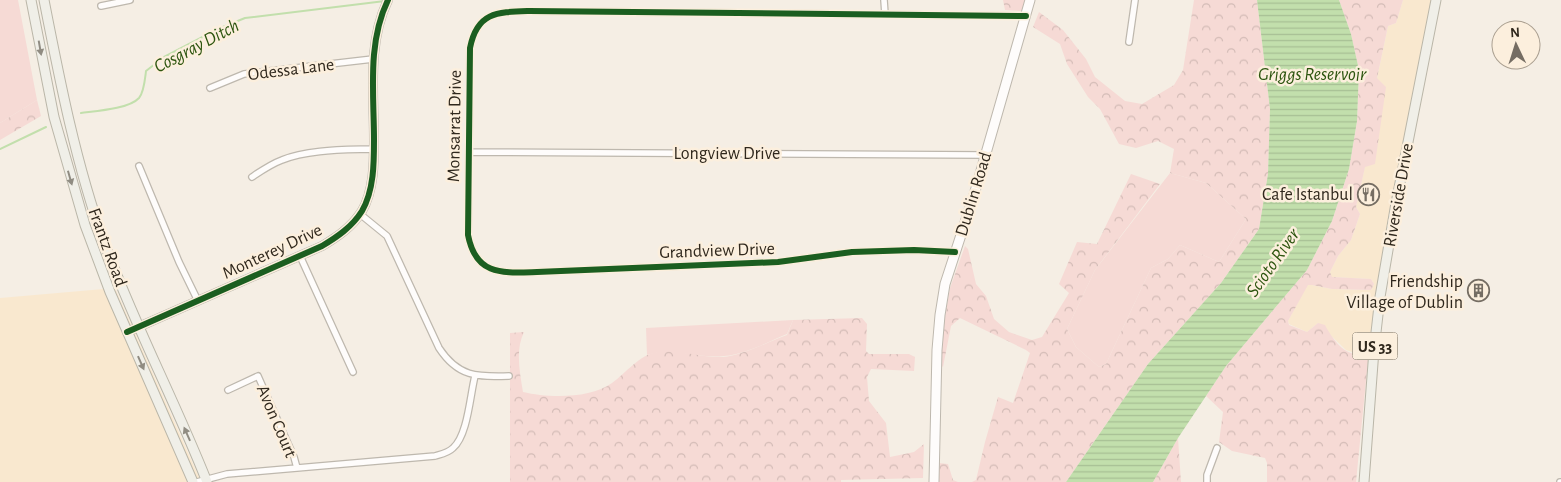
<svg xmlns="http://www.w3.org/2000/svg" width="1561" height="482" font-family="'Alegreya Sans',sans-serif">
  <style>
    .built { fill: #f9e8cf }
    .grass { fill: #f6dad5 }
    .forest { fill: url(#forest-crowns) }
    .water { fill: url(#water-rules) }
    .lines { fill: none; stroke-linecap: round; stroke-linejoin: round }
    .stream { stroke: #c2dfac; stroke-width: 2 }
    .minor-casing { stroke: #beb8ae; stroke-width: 8 }
    .tertiary-casing { stroke: #beb8ae; stroke-width: 10 }
    .secondary-casing { stroke: #beb8ae; stroke-width: 11 }
    .primary-casing { stroke: #bab6a8; stroke-width: 11 }
    .minor { stroke: #fefcfb; stroke-width: 5.5 }
    .tertiary { stroke: #fefcfb; stroke-width: 8 }
    .secondary { stroke: #fefcfb; stroke-width: 9 }
    .primary { stroke: #f0efe8; stroke-width: 9 }
    .cycleway-casing { stroke: #fcefdd; stroke-width: 9 }
    .cycleway { stroke: #1b5e20; stroke-width: 6 }
    .oneway { fill: #908c82 }
    .labels { text-anchor: middle; stroke-width: 5; stroke-linejoin: round; paint-order: stroke }
    .shield { fill: #fcefdd; stroke: #6d6457; stroke-width: 1 }
    .shield-label { font-size: 16px; font-weight: bold; fill: #30281d }
    .street-label { font-size: 18px; fill: #30281d; stroke: #fcefdd }
    .poi-label { font-size: 18px; fill: #30281d; stroke: #fcefdd; text-anchor: end }
    .water-label { font-size: 19px; font-style: italic; fill: #2d550f; stroke: #fcefdd }
  </style>
  <defs>
    <pattern id="forest-crowns" width="20" height="18" patternUnits="userSpaceOnUse" patternTransform="scale(1.25)"><rect width="20" height="18" fill="#f6dad5"/><path d="M2 6a3 3 0 1 1 6 0M12 15a3 3 0 1 1 6 0" fill="none" stroke="#d3bbb6"/></pattern>
    <pattern id="water-rules" width="6" height="5" patternUnits="userSpaceOnUse" patternTransform="scale(1.25)"><rect width="6" height="5" fill="#c2dfac"/><path d="M0 2.5h6" fill="none" stroke="#a7bf94"/></pattern>
  </defs>
  <rect width="100%" height="100%" fill="#f5eee4"/>
  <!-- built -->
  <path class="built" d="M1403,0H1438L1377,316L1369,350L1358,354L1346,350L1318,323L1307,332L1289,324L1288,321L1307,285H1312L1332,289L1371,290L1374,284L1371,279L1331,277L1330,272L1338,256L1351,240L1360,214L1356,207L1365,166L1377,78L1388,26L1396,23Z
    M115,288L201,482H0V298Z"/>
  <!-- grass -->
  <path class="grass" d="M0,0H18L37,100L0,123Z
    M1170,173L1206,183L1246,219L1219,262L1180,245L1168,259L1151,268L1106,364L1099,367L1076,347L1067,329L1095,270Z
    M793,320L787,334C768,342 746,354 724,356C698,359 672,347 647,355L646,328Z"/>
  <!-- forest -->
  <path class="forest" d="M1003,0H1025L1022,11L1005,10Z
    M1194,0H1257L1270,109L1268,174L1259,229L1221,283L1148,364L1066,482H972L976,480L985,442L998,397L1013,403L1030,353L1026,350L960,318L951,326L943,367L941,365L944,322L950,288L965,246L968,249L976,284L986,296L994,319L1009,332L1032,340L1042,337L1069,293L1059,284L1077,242L1097,244L1131,174L1160,184L1095,270L1067,329L1076,347L1099,367L1106,364L1151,268L1168,259L1180,245L1219,262L1246,219L1206,183L1170,173L1174,149L1158,141L1136,148L1119,144L1100,109L1088,97L1067,64L1060,44L1033,27L1039,12L1063,30L1086,59L1095,77L1125,101L1142,104L1174,85L1183,70Z
    M1339,0H1403L1396,23L1388,26L1377,78L1386,87L1375,164L1365,167L1356,207L1360,214L1351,240L1338,256L1330,272L1332,277L1371,279L1374,284L1371,290L1332,289L1312,285H1308L1288,321L1289,325L1307,332L1318,323L1325,325C1331,336 1342,354 1357,354C1360,354 1366,351 1369,350L1356,482H1267V463L1265,458L1232,451L1219,442L1223,412L1206,396L1226,366L1307,270L1332,221L1349,169L1357,121L1359,70L1351,34Z
    M37,100L41,116L0,140V123Z
    M862,318L867,324L866,351L869,354H909L915,357L914,371L871,369L867,377L869,401L886,423L890,457L914,452L924,444L923,478L841,480V482H510V333L524,332C515,350 520,373 523,392C548,398 590,399 612,383C626,373 640,354 658,352C678,349 703,358 723,357C741,356 770,341 787,335L793,320Z
    M1178,438L1181,482H1153Z
    M939,463L948,464L953,480L958,482H938Z"/>
  <!-- water -->
  <path class="water" d="M1257,0H1339L1351,34L1359,70L1357,121L1349,169L1332,221L1307,270L1226,366L1178,438L1153,482H1066L1148,364L1221,283L1259,229L1268,174L1270,109Z"/>
  <g class="lines">
    <!-- stream -->
    <path class="stream" d="M81,113C96,111 129,109 139,98C144,92 145,79 146,71L164,57L218,29L245,18L385,1
      M0,149L46,127"/>
    <defs>
      <path id="minor" d="M884,0L885,14
        M101,6L130,0
        M1129,42L1135,0
        M210,88L244,74L373,59
        M469,152L985,155
        M139,166L179,262L198,301
        M252,177C261,171 271,164 282,160C308,149 346,150 374,149
        M360,214L387,236L439,348C458,377 477,377 509,376
        M955,252L914,250L852,252L778,262L537,272C502,273 476,276 468,235L470,48C477,12 497,12 529,11L1026,16
        M300,256L353,372
        M228,390L258,376L294,457L297,468
        M197,482L227,474L435,456C442,454 448,453 453,448C468,435 470,395 475,376
        M1207,482V475L1217,448
        M1560,482H1561"/>
      <path id="tertiary" d="M127,332L322,246C337,237 352,227 362,211C374,190 374,163 374,140C374,94 367,43 388,0"/>
      <path id="secondary" d="M934,482L937,350L940,315L945,284L974,195L1030,0"/>
      <path id="primary" d="M31,0L54,117L85,225L110,292L193,482
        M44,0C60,82 76,164 104,242C134,324 175,401 207,482
        M1364,482L1374,350L1380,297L1396,203L1436,0"/>
    </defs>
    <!-- minor casing -->
    <use href="#minor" class="minor-casing"/>
    <!-- tertiary casing -->
    <use href="#tertiary" class="tertiary-casing"/>
    <!-- secondary casing -->
    <use href="#secondary" class="secondary-casing"/>
    <!-- primary casing -->
    <use href="#primary" class="primary-casing"/>
    <!-- minor -->
    <use href="#minor" class="minor"/>
    <!-- tertiary -->
    <use href="#tertiary" class="tertiary"/>
    <!-- secondary -->
    <use href="#secondary" class="secondary"/>
    <!-- primary -->
    <use href="#primary" class="primary"/>
    <defs>
      <path id="cycleway" d="M955,252L914,250L852,252L778,262L537,272C502,273 476,276 468,235L470,48C477,12 497,12 529,11L1026,16
        M127,332L322,246C337,237 352,227 362,211C374,190 374,163 374,140C374,94 367,43 388,0"/>
    </defs>
    <!-- cycleway casing -->
    <use href="#cycleway" class="cycleway-casing"/>
    <!-- cycleway -->
    <use href="#cycleway" class="cycleway"/>
  </g>
  <!-- one-way arrows -->
  <defs><path id="oneway-solid" d="M-6-.8H1V-3.2L6.5 0L1 3.2V.8H-6Z" transform="scale(1.25)"/></defs>
  <g class="oneway">
    <use href="#oneway-solid" transform="translate(40 48) rotate(80)"/>
    <use href="#oneway-solid" transform="translate(70 178) rotate(74)"/>
    <use href="#oneway-solid" transform="translate(141 363) rotate(66)"/>
    <use href="#oneway-solid" transform="translate(187 434) rotate(-114)"/>
  </g>
  <!-- icons -->
  <defs>
    <symbol id="restaurant-ring" viewBox="-11 -11 22 22"><circle r="9.5" fill="#fcefdd" stroke="#756d63" stroke-width="1.5"/><path d="M-5-6h1v4h1v-4h1v4h1v-4h1v5L-1.5 .5V6h-2V.5L-5-1ZM5-6V6H3V1.5H1.5Q1.5-4 5-6Z" fill="#756d63"/></symbol>
    <symbol id="building-ring" viewBox="-11 -11 22 22"><circle r="9.5" fill="#fcefdd" stroke="#756d63" stroke-width="1.5"/><path d="M-4-6H4V6H1V3H-1V6H-4ZM-2.5-4.3h1.7v1.8h-1.7ZM.8-4.3h1.7v1.8H.8ZM-2.5-1h1.7V.8h-1.7ZM.8-1h1.7V.8H.8Z" fill="#756d63"/></symbol>
  </defs>
  <g fill-rule="evenodd">
    <use href="#restaurant-ring" x="1356" y="182" width="25" height="25"/>
    <use href="#building-ring" x="1466" y="278" width="25" height="25"/>
  </g>
  <g class="labels">
    <!-- shield labels -->
    <rect class="shield" x="1352.5" y="332.5" width="45" height="27" rx="4"/>
    <g class="shield-label">
      <text x="1375" y="352">US 33</text>
    </g>
    <!-- street labels -->
    <g class="street-label">
      <text transform="translate(291 69) rotate(-7)" y="6">Odessa Lane</text>
      <text transform="translate(454 126) rotate(-89)" y="6">Monsarrat Drive</text>
      <text x="727" y="159">Longview Drive</text>
      <text transform="translate(973 194) rotate(-73)" y="6">Dublin Road</text>
      <text transform="translate(1398 195) rotate(-80)" y="6">Riverside Drive</text>
      <text transform="translate(108 247) rotate(70)" y="6">Frantz Road</text>
      <text transform="translate(717 250) rotate(-2)" y="6">Grandview Drive</text>
      <text transform="translate(272 251) rotate(-25)" y="6">Monterey Drive</text>
      <text transform="translate(277 421) rotate(67)" y="6">Avon Court</text>
    </g>
    <!-- poi labels -->
    <g class="poi-label">
      <text x="1353" y="200">Cafe Istanbul</text>
      <text x="1463" y="287">Friendship<tspan x="1463" dy="21">Village of Dublin</tspan></text>
    </g>
    <!-- water labels -->
    <g class="water-label">
      <text transform="translate(196 45) rotate(-28)" y="7">Cosgray Ditch</text>
      <text x="1312" y="80">Griggs Reservoir</text>
      <text transform="translate(1272 262) rotate(-55)" y="7">Scioto River</text>
    </g>
  </g>
  <!-- north arrow -->
  <g transform="translate(1516 45) rotate(356)"><circle r="24" fill="#fcefdd" stroke="#aa9f90"/>
  <path d="M0-4L9 19L0 12L-9 19Z" fill="#756d63"/>
  <text y="-8" font-size="14" font-weight="bold" text-anchor="middle" fill="#30281d">N</text>
  </g>
</svg>
